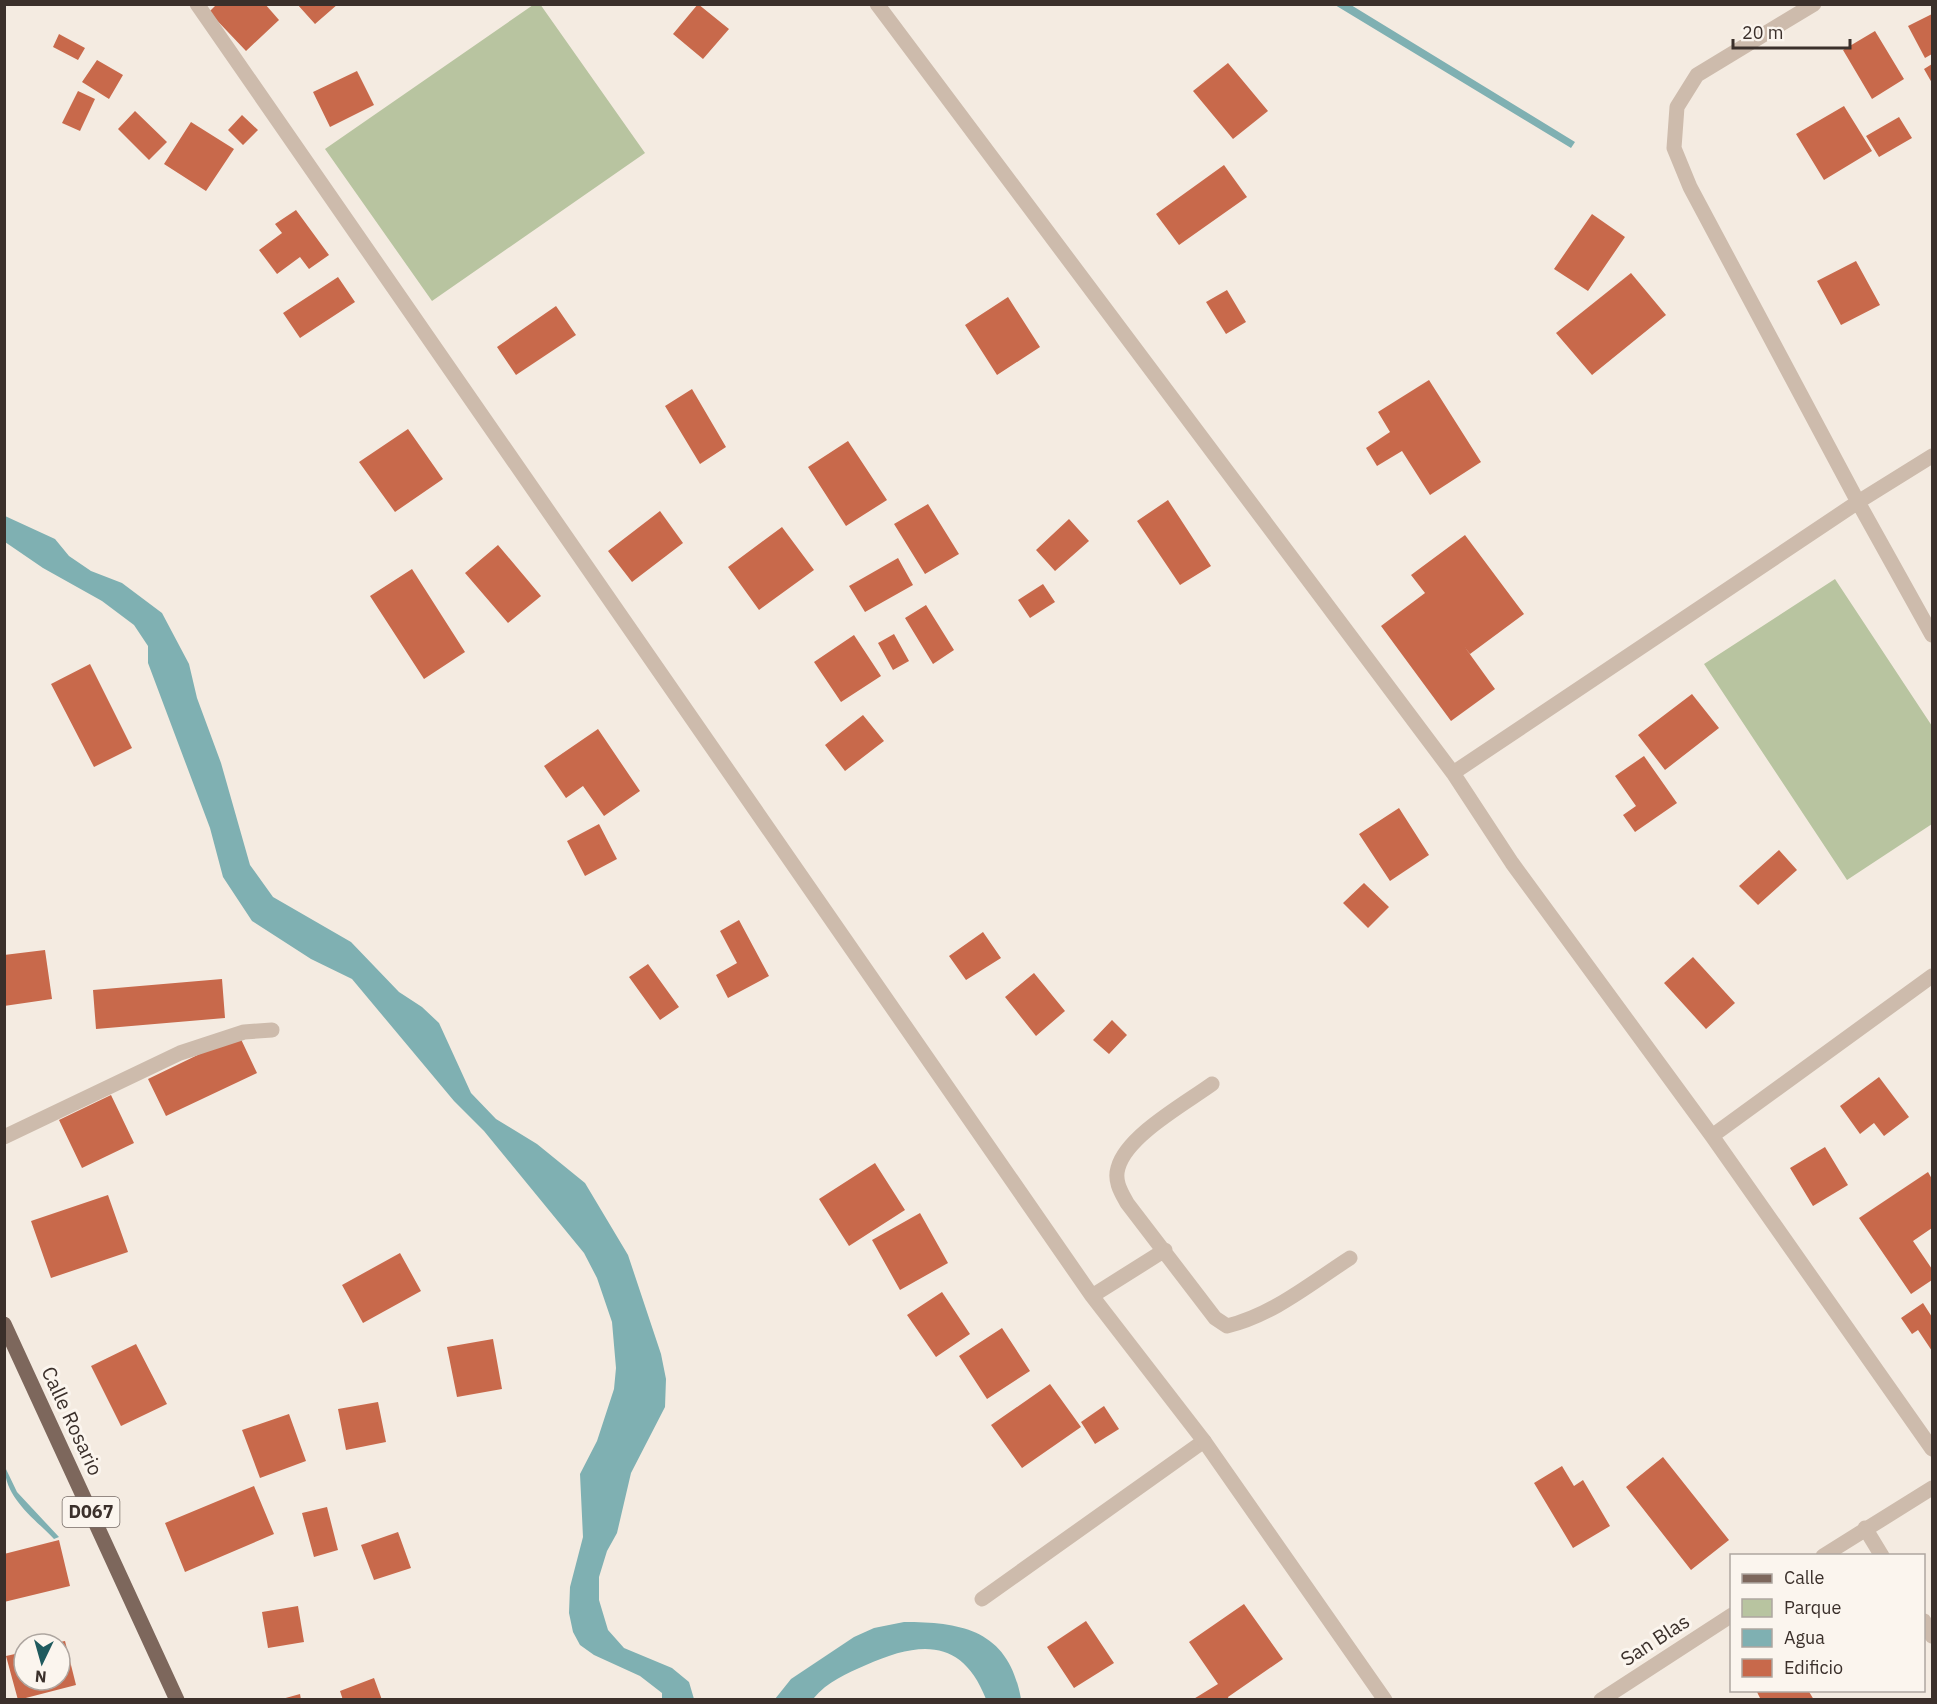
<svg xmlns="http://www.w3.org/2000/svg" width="1937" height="1704" font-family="'IBM Plex Sans',sans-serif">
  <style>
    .green { fill: #b8c4a0 }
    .water { fill: #7fb0b2 }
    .building { fill: #c8694b }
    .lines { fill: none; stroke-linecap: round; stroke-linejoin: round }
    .service { stroke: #cdbbac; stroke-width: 15 }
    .minor { stroke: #cdbbac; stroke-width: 15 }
    .primary { stroke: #7d675c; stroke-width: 15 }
    .labels { text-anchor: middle; stroke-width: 6; stroke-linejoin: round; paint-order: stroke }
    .shield { fill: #fbf5ee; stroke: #756b66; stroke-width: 1.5 }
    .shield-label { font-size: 18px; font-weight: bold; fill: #3b302b }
    .street-label { font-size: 20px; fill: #3b302b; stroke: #fbf5ee }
  </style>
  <rect width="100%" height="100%" fill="#f4ebe1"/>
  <!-- green -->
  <path class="green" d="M540,4L645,153L432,301L325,149L533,5Z
    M1835,579L1932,726V824L1847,880L1704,664Z"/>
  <!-- water -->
  <path class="water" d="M1335,5H1351L1575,142L1571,148Z
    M5,516L55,539L69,556L91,571L122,583L162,613L189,664L197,698L221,763L250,865L273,897L351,942L399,992L422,1007L439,1023L471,1093L496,1119L537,1144L585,1183L628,1255L661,1354L666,1379L665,1407L631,1473L617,1533L607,1551L599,1577V1600L608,1630L624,1648L672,1668L689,1682L694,1699H662V1693L640,1676L594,1655L580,1645L573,1632L569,1613L570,1587L583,1537L580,1474L597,1441L614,1389L616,1368L612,1322L597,1278L584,1253L484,1131L454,1101L352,979L311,959L252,921L223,877L210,828L148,663V646L134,625L102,601L43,568L5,542Z
    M5,1467L17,1492L59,1537L54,1539C35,1519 4,1497 5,1467Z
    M904,1622C964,1622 1009,1631 1021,1699H986C962,1638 920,1641 866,1665C846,1674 828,1681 813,1699H775L791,1679L854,1637L874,1628Z"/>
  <!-- building -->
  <path class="building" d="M217,4H265L279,20L246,51L209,12Z
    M297,4H338L315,24Z
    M698,4L729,29L703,59L673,34Z
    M1932,14V54L1925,58L1908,26Z
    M1875,31L1904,79L1872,99L1843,50Z
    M59,34L85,48L78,60L53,47Z
    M97,60L123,75L109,99L82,82Z
    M1228,63L1268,111L1233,139L1193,91Z
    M1932,64V83L1924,69Z
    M357,71L374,105L330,127L313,92Z
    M78,91L95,99L80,131L62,123Z
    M1844,106L1872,151L1824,180L1796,134Z
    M135,111L167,142L149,160L118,129Z
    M242,115L258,130L243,145L228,130Z
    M1899,117L1912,138L1879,157L1866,136Z
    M191,122L234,149L206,191L164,164Z
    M1224,165L1247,197L1179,245L1156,214Z
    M296,210L329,255L309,269L300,257L277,274L259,250L282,233L275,224Z
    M1592,214L1625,237L1588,291L1554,269Z
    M1856,261L1880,305L1841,325L1817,281Z
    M1631,273L1666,315L1592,375L1556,333Z
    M338,277L355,302L300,338L283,313Z
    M1227,290L1246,322L1226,334L1206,302Z
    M1008,297L1040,347L997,375L965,325Z
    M556,306L576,335L516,375L497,347Z
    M1429,380L1481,462L1430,495L1402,451L1377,466L1366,448L1390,432L1378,412Z
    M692,389L726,447L700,464L665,406Z
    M408,429L443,479L395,512L359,462Z
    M848,441L887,500L846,526L808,467Z
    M1168,500L1211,566L1180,585L1137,521Z
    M928,504L959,554L925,574L894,524Z
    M660,511L683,543L632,582L608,551Z
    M1069,519L1089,541L1055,571L1036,550Z
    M782,527L814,570L759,610L728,567Z
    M1465,535L1524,614L1470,654L1464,646L1495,689L1451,721L1381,626L1425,593L1411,575Z
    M498,545L541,596L508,623L465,573Z
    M898,558L913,585L865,612L849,586Z
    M412,569L465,652L424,679L370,596Z
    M1043,584L1055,602L1030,618L1018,600Z
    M926,605L954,650L933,664L905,618Z
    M894,634L909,661L893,670L878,643Z
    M854,635L881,676L841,702L814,662Z
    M90,664L132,748L94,767L51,684Z
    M1692,694L1719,728L1665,770L1638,735Z
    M863,715L884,741L845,771L825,745Z
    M598,729L640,791L604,816L583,786L566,798L544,766Z
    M1644,756L1677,803L1635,832L1623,815L1636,806L1615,776Z
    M1399,808L1429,855L1390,881L1359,834Z
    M599,824L617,859L585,876L567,841Z
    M1779,850L1797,870L1758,905L1739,886Z
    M1364,883L1389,907L1368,928L1343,903Z
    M739,920L769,976L728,998L716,975L737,963L720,931Z
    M983,932L1001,958L966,980L949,956Z
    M45,950L52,999L4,1006V955Z
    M1693,957L1735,1003L1706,1029L1664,983Z
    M648,964L679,1007L660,1020L629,977Z
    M1034,973L1065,1011L1036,1036L1005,997Z
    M222,979L225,1018L96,1029L93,990Z
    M1112,1020L1127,1035L1109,1054L1093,1040Z
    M239,1035L257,1073L166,1116L148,1079Z
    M1879,1077L1909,1117L1884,1136L1874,1123L1860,1134L1840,1106Z
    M111,1095L134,1143L82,1168L59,1120Z
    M1825,1147L1848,1185L1813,1206L1790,1168Z
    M875,1163L905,1210L849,1246L819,1199Z
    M1928,1172L1932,1179V1228L1913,1241L1932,1269V1280L1911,1294L1859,1218Z
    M108,1195L128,1252L51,1278L31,1221Z
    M920,1213L948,1263L900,1290L872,1240Z
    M400,1253L421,1291L363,1323L342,1285Z
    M942,1292L970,1334L936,1357L907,1315Z
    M1923,1303L1932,1317V1351L1918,1330L1912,1334L1901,1318Z
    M1002,1328L1030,1371L987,1399L959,1356Z
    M493,1339L502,1389L457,1397L447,1347Z
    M136,1344L167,1404L121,1426L91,1366Z
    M1050,1384L1081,1427L1022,1468L991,1425Z
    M378,1402L386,1442L346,1450L338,1409Z
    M1104,1406L1119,1429L1095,1444L1081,1422Z
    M289,1414L306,1461L260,1478L242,1430Z
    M1663,1457L1729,1540L1691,1570L1626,1487Z
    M1562,1466L1574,1486L1583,1480L1610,1526L1573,1548L1534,1483Z
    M254,1486L274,1534L185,1572L165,1523Z
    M327,1507L338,1550L314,1557L302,1513Z
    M398,1532L411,1568L374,1580L361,1545Z
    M59,1540L70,1586L4,1602V1554Z
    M1244,1604L1283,1659L1228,1697L1229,1700H1192L1218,1684L1189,1642Z
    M298,1606L304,1642L268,1648L262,1612Z
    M1086,1621L1114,1663L1074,1688L1047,1647Z
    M65,1641L76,1685L18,1700L6,1656L24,1652V1680H60V1642Z
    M374,1678L382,1700H343L340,1691Z
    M1756,1690H1808L1814,1700H1761Z
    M300,1694L301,1700H282V1699Z"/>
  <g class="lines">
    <!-- service -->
    <path class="service" d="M4,1137L180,1053L244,1032L272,1030
      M982,1599L1204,1441"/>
    <!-- minor -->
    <path class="minor" d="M197,4L1092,1296L1204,1441L1385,1700
      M877,4L1453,773L1512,863L1712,1136L1932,1449
      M1814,4L1697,75L1677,107L1674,148L1690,187L1858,502L1932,635
      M1453,773L1858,502L1932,456
      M1212,1084C1186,1103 1126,1136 1118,1168C1114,1181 1121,1192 1127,1203L1215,1318L1227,1326C1273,1315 1311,1283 1350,1258
      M1712,1136L1932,976
      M1092,1296L1165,1250
      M1865,1528L1882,1556
      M1823,1556L1932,1488
      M1924,1621L1932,1636
      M1601,1700L1732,1615"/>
    <!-- primary -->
    <path class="primary" d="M4,1324L177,1700"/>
  </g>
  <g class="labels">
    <!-- shield labels -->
    <rect class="shield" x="62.5" y="1497" width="57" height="30" rx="4.5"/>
    <g class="shield-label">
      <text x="91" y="1518">D067</text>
    </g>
    <!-- street labels -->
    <g class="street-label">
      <text transform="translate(72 1421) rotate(65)" y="7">Calle Rosario</text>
      <text transform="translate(1655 1640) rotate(-33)" y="7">San Blas</text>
    </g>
  </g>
  <!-- border -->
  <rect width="1937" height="1704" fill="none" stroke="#3b302b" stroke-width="12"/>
  <!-- legend -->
  <rect x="1730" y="1554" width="195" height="138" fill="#fbf5ee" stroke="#aea6a0" stroke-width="1.5"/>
  <rect x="1742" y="1574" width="30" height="9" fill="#7d675c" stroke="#aea6a0" stroke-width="1.5"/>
  <text x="1784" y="1584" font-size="18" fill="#3b302b">Calle</text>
  <rect x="1742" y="1599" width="30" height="18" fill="#b8c4a0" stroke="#aea6a0" stroke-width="1.5"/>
  <text x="1784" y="1614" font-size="18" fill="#3b302b">Parque</text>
  <rect x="1742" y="1629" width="30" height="18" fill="#7fb0b2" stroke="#aea6a0" stroke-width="1.5"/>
  <text x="1784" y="1644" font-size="18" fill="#3b302b">Agua</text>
  <rect x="1742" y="1659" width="30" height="18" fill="#c8694b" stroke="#aea6a0" stroke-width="1.5"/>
  <text x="1784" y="1674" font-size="18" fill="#3b302b">Edificio</text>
  <!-- north arrow -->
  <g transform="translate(42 1662) rotate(185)"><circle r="28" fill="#fbf5ee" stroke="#aea6a0" stroke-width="1.5"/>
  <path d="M0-4.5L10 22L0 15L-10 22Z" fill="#1f5a5e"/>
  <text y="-9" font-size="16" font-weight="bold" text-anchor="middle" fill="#3b302b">N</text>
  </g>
  <!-- scale -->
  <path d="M1733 39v9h117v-9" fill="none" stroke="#3b302b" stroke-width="3"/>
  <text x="1742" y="39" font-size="18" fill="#3b302b" stroke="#fbf5ee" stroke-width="4.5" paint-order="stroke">20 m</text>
</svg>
